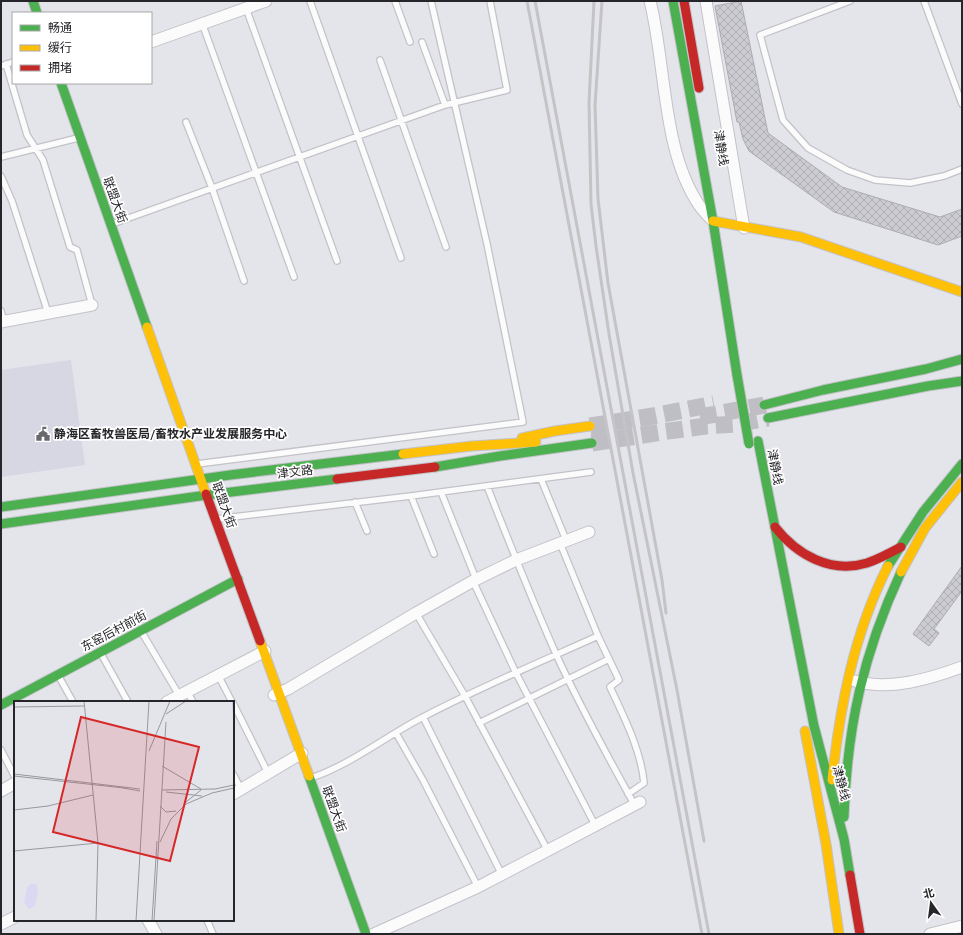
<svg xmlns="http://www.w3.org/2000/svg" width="963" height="935" font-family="'Crimson Pro','Noto Sans SC',serif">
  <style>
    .built { fill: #d7d7e4 }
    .building { fill: url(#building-cross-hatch); stroke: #acacb2 }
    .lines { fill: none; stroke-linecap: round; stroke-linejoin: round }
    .primary-tunnel { stroke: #bebec4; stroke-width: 17; stroke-dasharray: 17 8; stroke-linecap: butt }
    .lane-casing { stroke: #c2c2c8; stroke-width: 8 }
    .street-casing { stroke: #c2c2c8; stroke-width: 13 }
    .fast-casing { stroke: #c2c2c8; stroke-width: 11 }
    .slow-casing { stroke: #c2c2c8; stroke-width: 11 }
    .jam-casing { stroke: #c2c2c8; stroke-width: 11 }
    .lane { stroke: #fbfbfc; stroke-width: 5.5 }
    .street { stroke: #fbfbfc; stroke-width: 11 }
    .fast { stroke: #4caf50; stroke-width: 9 }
    .slow { stroke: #ffc107; stroke-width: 9 }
    .jam { stroke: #c62828; stroke-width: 9 }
    .rail { stroke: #c4c4c6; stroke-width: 3 }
    .fast-bridge-casing { stroke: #c2c2c5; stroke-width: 11; stroke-linecap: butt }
    .fast-bridge { stroke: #4caf50; stroke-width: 9 }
    .labels { text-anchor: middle; stroke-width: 3.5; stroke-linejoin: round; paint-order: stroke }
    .street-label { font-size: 12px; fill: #25252a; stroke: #fff }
    .poi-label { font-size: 12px; font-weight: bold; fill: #25252a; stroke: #fff; text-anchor: start }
    .inset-river { fill: none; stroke: #c7c2f6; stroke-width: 2 }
    .inset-road { fill: none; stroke: #98989e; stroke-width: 1 }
    .view { fill: #d62828; fill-opacity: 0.15; stroke: #d62828; stroke-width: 2 }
    .inset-edge { fill: none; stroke: #25252a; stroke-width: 2 }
  </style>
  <defs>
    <pattern id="building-cross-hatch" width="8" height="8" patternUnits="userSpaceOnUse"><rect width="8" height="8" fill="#cbcbd1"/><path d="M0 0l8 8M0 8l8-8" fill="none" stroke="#aeaeb4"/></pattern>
  </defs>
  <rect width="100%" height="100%" fill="#e4e4eb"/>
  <!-- built -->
  <path class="built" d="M71,360L85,465L1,477V370Z"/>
  <!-- building -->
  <path class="building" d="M741,1L768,133L842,187L940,217L962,209V236L938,245L834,212L749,151L743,139L739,122H737L715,6Z
    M962,566V591L934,629L939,633L929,646L913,634Z"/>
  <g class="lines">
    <!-- primary-tunnel -->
    <path class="primary-tunnel" d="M700,417L764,405
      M590,426L653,416L714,404
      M592,443L662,432L706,426L736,424L768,418"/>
    <defs>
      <path id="lane" d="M310,1L401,258
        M395,1L410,42
        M850,1L760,35L783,120L808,148L847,170L875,180L910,183L944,176L962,169
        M924,1L962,104
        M246,8L337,261
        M202,23L294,277
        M422,42L445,105
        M380,60L446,247
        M6,64L27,135L43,160L70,247L77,250L92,305
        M1,66L13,62
        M186,122L212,188L244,281
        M1,157L78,138
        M1,176L12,201L48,313
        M112,224L445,105L507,90L490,1
        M1,311L4,322
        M197,464L523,422L487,244L431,1
        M541,479L566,540
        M487,486C509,542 531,598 556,654C579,705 607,755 634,804
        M441,492L476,579
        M411,496L434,554
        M355,502L367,531
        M216,519L411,496L591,472
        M560,543L598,636L619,680L610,687C624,717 641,750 644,783L628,794
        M473,581L516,673L595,825
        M416,613L465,696L548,851
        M141,631L179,695
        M100,652L128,702
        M58,675L73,702
        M218,675L232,702
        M187,691L193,702
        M233,703L268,773
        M423,717L502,875
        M479,723L609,659
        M396,733L423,780L478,887
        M1,750L15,777
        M233,774L241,789
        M311,778C352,764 386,736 425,716C481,687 540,662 598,636
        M207,920L213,934"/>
      <path id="street" d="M650,1C666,64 662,151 699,205C703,211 708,216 713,221
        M706,1L744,228
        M151,42L266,1
        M1,322L92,305
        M855,681C890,691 929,679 962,667
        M274,695L288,689L416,613L473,581L516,560L589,532
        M167,702L265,651
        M1,791L15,783
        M233,794L302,753
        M148,920L156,934
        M1,924L15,917
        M374,934L478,887L640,802
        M930,934L962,926"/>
      <path id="fast" d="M33,1L37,13
        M673,1L713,221L737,375
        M61,83L147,327
        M764,405L823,390L926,369L962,359
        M768,418L928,386L962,381
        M758,441L814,726L844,839L850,875
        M435,467L500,456L592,443
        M1,507L230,475L403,454
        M1,524L207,495L337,479
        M888,566L923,512L962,464
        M1,705L238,579
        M309,776L366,934
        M844,817C847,727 863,654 901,572"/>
      <path id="slow" d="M713,221L801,237L962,292
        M147,327L206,494
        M522,438L555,431L590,426
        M403,454L472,446L536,442
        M901,572L925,528L962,482
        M260,641L309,776
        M805,731L826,844L839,934
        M832,780C840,706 854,633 888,566"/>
      <path id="jam" d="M684,1L699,88
        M337,479L435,467
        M206,494L260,641
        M775,527C797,555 831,574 867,563C879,559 890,553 901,547
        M850,875L860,934"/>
    </defs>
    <!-- lane casing -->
    <use href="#lane" class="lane-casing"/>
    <!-- street casing -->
    <use href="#street" class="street-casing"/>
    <!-- fast casing -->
    <use href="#fast" class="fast-casing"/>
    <!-- slow casing -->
    <use href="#slow" class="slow-casing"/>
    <!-- jam casing -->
    <use href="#jam" class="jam-casing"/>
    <!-- lane -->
    <use href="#lane" class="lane"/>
    <!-- street -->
    <use href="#street" class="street"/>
    <!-- fast -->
    <use href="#fast" class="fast"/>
    <!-- slow -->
    <use href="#slow" class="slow"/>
    <!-- jam -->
    <use href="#jam" class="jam"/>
    <!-- rail -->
    <path class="rail" d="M527,1L702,934
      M535,1L709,934
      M594,1L589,103L591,204L596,246L609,334L633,473L677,690L704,841
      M602,1L595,105L598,199L608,283L662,580L666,613"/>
    <defs>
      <path id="fast-bridge" d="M737,375L749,444"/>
    </defs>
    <!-- fast-bridge casing -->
    <use href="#fast-bridge" class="fast-bridge-casing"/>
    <!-- fast-bridge -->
    <use href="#fast-bridge" class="fast-bridge"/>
  </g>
  <!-- icons -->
  <defs>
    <symbol id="civic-bare" viewBox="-9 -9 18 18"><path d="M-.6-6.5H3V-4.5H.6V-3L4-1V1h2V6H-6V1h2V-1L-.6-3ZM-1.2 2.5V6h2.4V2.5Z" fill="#68686e" stroke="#fff" stroke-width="2.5" paint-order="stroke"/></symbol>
  </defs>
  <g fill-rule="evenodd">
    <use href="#civic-bare" x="33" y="424" width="20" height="20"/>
  </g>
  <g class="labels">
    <!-- street labels -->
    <g class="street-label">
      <text transform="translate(721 148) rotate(81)" y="4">津静线</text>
      <text transform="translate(115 200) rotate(70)" y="4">联盟大街</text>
      <text transform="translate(775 467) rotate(79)" y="4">津静线</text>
      <text transform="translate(295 472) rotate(-7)" y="4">津文路</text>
      <text transform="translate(224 505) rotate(70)" y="4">联盟大街</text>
      <text transform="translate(114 631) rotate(-28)" y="4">东窑后村前街</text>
      <text transform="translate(841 783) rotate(75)" y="4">津静线</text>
      <text transform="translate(334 809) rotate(70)" y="4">联盟大街</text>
    </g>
    <!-- poi labels -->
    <g class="poi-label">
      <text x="54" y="438">静海区畜牧兽医局/畜牧水产业发展服务中心</text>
    </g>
  </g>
  <!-- overview -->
  <g transform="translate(14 701)">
    <rect width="220" height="220" fill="#e4e4eb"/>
    <path d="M16,183H22L24,189L21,205L15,208L10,201L13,187Z" fill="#dad8f2"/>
    <path class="inset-river" d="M219,0L220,15"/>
    <path class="inset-road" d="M70,0L84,142L82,220M0,6L70,5M152,13L172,0M135,50L156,0M148,65L187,88M0,73L126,88M0,75L110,87M109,87L126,90M148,89L201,88L220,84M152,91L188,95M172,101L187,89M146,105L152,111L162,110M0,109L34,105L79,94M146,141L157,118L172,103L198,92L220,87M0,150L84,142M122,220L135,0M138,220L143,140M140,220L152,21"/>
    <path class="view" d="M67,16L185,46L156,160L39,131Z"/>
    <rect width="220" height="220" class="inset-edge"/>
  </g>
  <!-- border -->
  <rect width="963" height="935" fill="none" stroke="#25252a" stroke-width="4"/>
  <!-- legend -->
  <rect x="12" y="12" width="140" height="72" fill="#ffffff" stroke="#a8a8aa"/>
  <rect x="20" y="25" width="20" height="6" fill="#4caf50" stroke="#a8a8aa"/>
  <text x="48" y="32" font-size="12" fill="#25252a">畅通</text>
  <rect x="20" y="45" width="20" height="6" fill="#ffc107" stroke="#a8a8aa"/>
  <text x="48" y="52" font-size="12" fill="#25252a">缓行</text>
  <rect x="20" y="65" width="20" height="6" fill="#c62828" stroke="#a8a8aa"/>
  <text x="48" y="72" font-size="12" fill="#25252a">拥堵</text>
  <!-- north arrow -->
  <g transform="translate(931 903) rotate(346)" stroke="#ffffff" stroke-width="3" paint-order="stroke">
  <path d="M0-3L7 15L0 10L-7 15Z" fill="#25252a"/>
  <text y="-6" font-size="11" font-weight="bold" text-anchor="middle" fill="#25252a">北</text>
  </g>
</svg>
